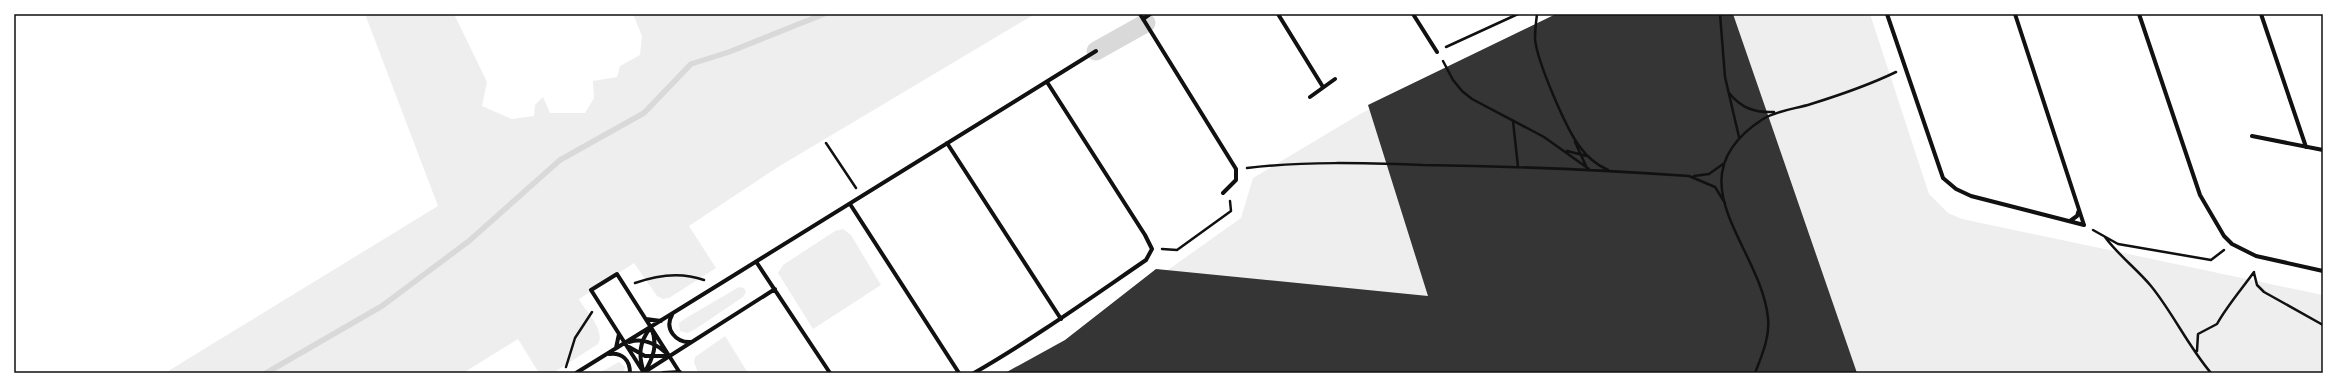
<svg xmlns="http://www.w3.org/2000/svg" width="2337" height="387" font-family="Mulish,sans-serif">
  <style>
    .green { fill: #eee }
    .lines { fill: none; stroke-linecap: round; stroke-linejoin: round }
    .stream { stroke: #d9d9d9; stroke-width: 5.5 }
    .canal { stroke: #d9d9d9; stroke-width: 19 }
    .building { fill: #353535 }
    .path { stroke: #111; stroke-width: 2.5 }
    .minor { stroke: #111; stroke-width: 4 }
    .neatline { fill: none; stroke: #111; stroke-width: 1.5 }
  </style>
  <rect width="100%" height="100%" fill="#fff"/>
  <!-- green -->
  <path class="green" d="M365,14H454L487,82L482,106L512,119L534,116L535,105L543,97L550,113H585L594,98L593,81L617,77L620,66L640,55L642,36L633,14H1035L778,167L689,226L716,268L669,298L663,299L657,296L634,263L579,299C585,311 606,330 598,344L553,373H539L518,339L463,373H165L438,206Z
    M1566,14H1870L1929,194L1948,213L1962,219L2323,295V373H1011L1054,351L1241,218L1253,178L1360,114Z
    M843,229L851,235L881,285L813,329L778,273L783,265L835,231Z
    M739,287L744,288L746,292L743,297L694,330L687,333L680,331L679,323L686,318Z
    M725,336L748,373H698L694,362L695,357Z
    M619,362L625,367L623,373H599Z"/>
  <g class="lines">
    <!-- stream -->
    <path class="stream" d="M266,373L382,306L469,241L560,160L644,113L691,64L729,52L824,14"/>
    <!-- canal -->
    <path class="canal" d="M1096,51L1146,23"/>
  </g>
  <!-- building -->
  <path class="building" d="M1556,14H1733L1857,373H1005L1065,340L1156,269L1428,296L1368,105Z"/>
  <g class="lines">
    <!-- path -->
    <path class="path" d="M1537,14C1536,22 1535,30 1535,39C1537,61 1566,129 1580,147C1587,157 1597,165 1608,170
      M1720,14L1725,77L1739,137
      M1446,47L1518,14
      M1443,61L1453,80L1462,91L1472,99L1544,137L1589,169
      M1729,93C1741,108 1755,113 1774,112
      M1513,121L1518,167
      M1575,142L1586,166
      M826,143L856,188
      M1567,151L1587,156
      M1247,168C1305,161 1364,163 1423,165C1512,166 1601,170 1689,176L1715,187L1725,203
      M1694,176L1709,174L1723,164
      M2093,230L2118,244L2211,260L2224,250
      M2105,237C2118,255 2137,269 2151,286C2173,313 2188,346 2211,373
      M1162,249L1177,250L1231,211L1230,201
      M2254,273L2257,285L2264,292L2323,325
      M635,283C657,275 682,272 704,280
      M2197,351L2198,334L2217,324C2227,306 2241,290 2254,272
      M566,367L575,338L592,312
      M1755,373C1762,355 1770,337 1768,318C1761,246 1670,179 1763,119C1778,110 1795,109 1811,104C1840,95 1869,85 1896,72"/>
    <!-- minor -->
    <path class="minor" d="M1140,14L1236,169V180L1223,193
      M1278,14L1323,87
      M1413,14L1437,52
      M1887,14L1943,178L1956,189L1971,196L2084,225
      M2015,14L2084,225
      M2139,14L2200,195L2224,236L2232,244L2256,256L2323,271
      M2261,14L2306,147
      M1143,19L1150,14
      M1310,97L1335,79
      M2252,136L2323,150
      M947,143L1061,319
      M850,204L959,373
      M2070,221L2077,216L2079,210
      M757,263L830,373
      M672,315C664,329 676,343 691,342
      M646,319L661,321
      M651,327C658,344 654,357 644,373C638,355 639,342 651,327Z
      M629,342C642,338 655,343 665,352
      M629,347L645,356H668
      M616,348L619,334
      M609,354C622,352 630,360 630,373
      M576,373L1096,51
      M643,373L775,289
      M644,373L591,290L617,274L680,373
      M663,373L680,372
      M974,373C1033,339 1089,299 1146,260L1152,249L1145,235L1047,82"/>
  </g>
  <!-- border -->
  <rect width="2337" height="387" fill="none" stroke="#ffffff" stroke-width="30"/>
  <rect x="15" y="15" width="2307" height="357" class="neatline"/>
</svg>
